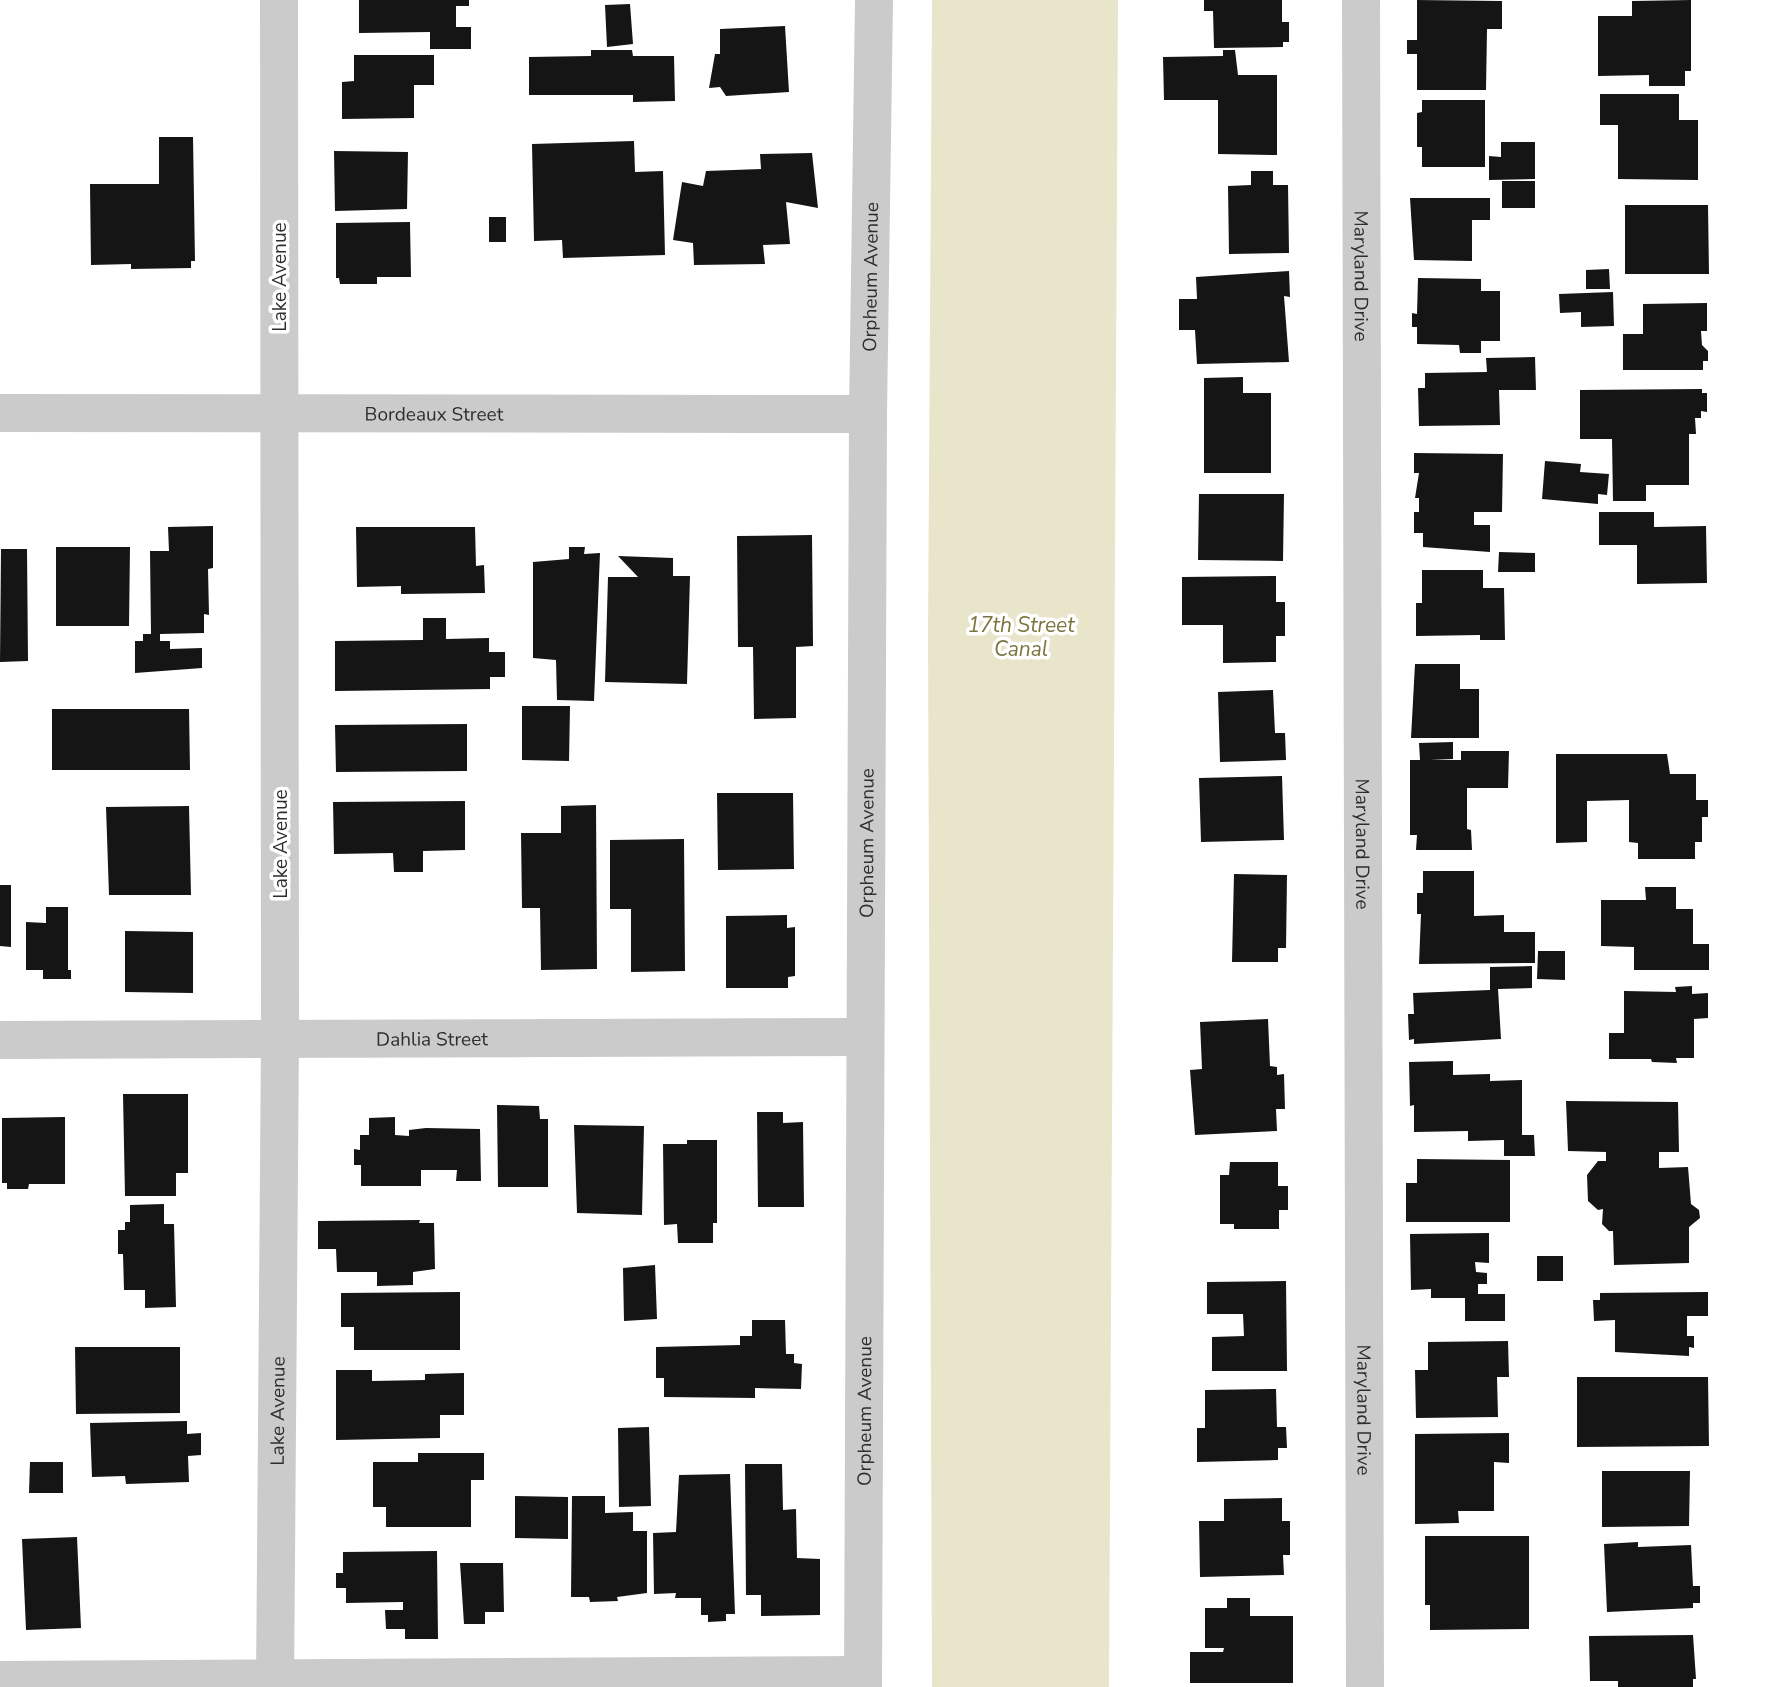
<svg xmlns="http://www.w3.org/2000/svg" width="1769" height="1687" font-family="'Nunito Sans',sans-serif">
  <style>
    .water { fill: #e8e5cb }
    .building { fill: #151515 }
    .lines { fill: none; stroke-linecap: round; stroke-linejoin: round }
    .street { stroke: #cbcbcb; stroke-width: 38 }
    .labels { text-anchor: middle; stroke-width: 7; stroke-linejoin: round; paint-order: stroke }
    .street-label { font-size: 19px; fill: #2e2e2e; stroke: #fff }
    .water-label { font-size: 21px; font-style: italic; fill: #7d753f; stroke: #fff }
  </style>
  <rect width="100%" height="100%" fill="#fff"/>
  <!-- water -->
  <path class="water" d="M932,0H1118L1109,1687H932L928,637Z"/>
  <!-- building -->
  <path class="building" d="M359,0H469V6H456V27H471V49H430V32L359,33Z
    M1204,0H1282V22H1289V42H1283V47L1214,48L1213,11H1204Z
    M1417,0L1502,1V29H1487L1486,90H1417V54H1407V40H1417Z
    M1691,0V71H1685V86H1649V75L1598,76V16H1632V1Z
    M630,4L633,44L607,47L605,5Z
    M785,26L789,92L726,96L720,87L709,88L715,54H720V29Z
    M591,50H632L633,56H674L675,101L633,102V95H529V57L591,56Z
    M1223,50H1235L1238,75H1277V155L1218,154V100H1164L1163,57L1223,56Z
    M354,55H434V85H414V118L342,119V82L354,81Z
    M1600,94H1679V120H1698V180L1618,179V125H1600Z
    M1422,100H1485V167H1422V147H1417V113L1422,112Z
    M159,137H193L195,261H191V268L131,269V264L91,265L90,184H159Z
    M634,141L635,172L663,171L665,255L563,258L562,240L534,241L532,144Z
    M1501,142H1535V179L1489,180V156L1501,157Z
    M334,151L408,152L407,209L335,211Z
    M812,153L818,208L786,202L790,244L763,245L765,264L694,265L693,243L673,240L682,182L703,186L706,171L761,169L760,154Z
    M1251,171H1273V185H1288L1289,253L1229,254L1228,186L1251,185Z
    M1502,181H1535V208H1502Z
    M1410,198H1490V220H1472V261L1414,260Z
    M1625,205H1708L1709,274H1625Z
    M489,217H506V242H489Z
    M410,222L411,277H377V284H340L339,278H336V223Z
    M1609,269L1610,289H1586V270Z
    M1289,271L1290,297L1284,296L1289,362L1197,364L1195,330H1179V299H1197L1196,277Z
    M1418,278L1481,279V291H1500V341H1481V353H1460L1459,345L1417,344V327H1412V313L1417,314Z
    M1613,292L1614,326L1581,327V312L1560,313L1559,294Z
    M1707,303V331H1701L1702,345L1708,351V361H1703V370H1623V334H1643V304Z
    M1535,357L1536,390H1499L1500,425L1419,426L1418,388H1425V373L1487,372L1486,358Z
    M1243,377V393H1271V473H1204V378Z
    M1702,389V393H1707V412L1701,411V418H1695L1696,434H1689V485H1646V501H1613L1612,439H1580V390Z
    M1414,453L1503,454L1502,512H1474V525H1490V552L1423,547V533H1414V512H1419V498H1415L1419,473H1414Z
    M1545,461L1581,464L1580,472L1609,474L1607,495L1598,494V504L1542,499Z
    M1199,494H1284L1283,561L1198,560Z
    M1599,512H1654V527L1706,526L1707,583L1637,584V545H1599Z
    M213,526V568L208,569L209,615L204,614V633L160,634V641H170V649L202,648V668L135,673V641H143V634H151L150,551H169L168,527Z
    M356,527H475L476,566L484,565L485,593L401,594V586L357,587Z
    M812,535L813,646L796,647V718L754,719L753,647H738L737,536Z
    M56,547H130L129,626H56Z
    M569,547H585L584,554L600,553L594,701L557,700L556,660L533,658V562L569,559Z
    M1,549H27L28,661L0,662Z
    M1499,552L1535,553V572H1498Z
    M618,556L673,558V576H690L687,684L605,682L608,577H638Z
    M1422,570H1483V588H1504L1505,640H1480V635L1416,636V603H1422Z
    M1276,576V602H1285V636H1276V662L1223,663V625H1182V577Z
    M423,618H446V639L489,638V652H505V677H490V689L335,691V641L423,640Z
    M1415,664H1460V689H1479V738H1411Z
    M1273,690L1275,733H1285L1286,760L1220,762L1218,692Z
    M522,706H570L569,761L522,760Z
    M52,709H189L190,770H52Z
    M467,724V771L336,772L335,725Z
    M1453,742V759L1430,760H1461V751H1509L1508,788H1467V829L1471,830L1472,850H1416L1417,835H1410V760H1420L1419,743Z
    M1556,754H1667L1670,774H1696V800H1708V817H1702V842H1695V859H1638V843L1629,842V800L1587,801V842L1556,843Z
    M1282,776L1284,840L1201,842L1199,778Z
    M717,793H793L794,869L718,870Z
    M465,801V850L423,851V872H394L393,853L334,854L333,802Z
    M596,805L597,969L541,970L540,908H522L521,833H561V806Z
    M189,806L191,895H109L106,807Z
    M684,839L685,971L631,972V909H610V840Z
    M1423,871H1474V916L1504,915V932H1535V963L1419,964L1421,914H1417V893H1423Z
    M1234,874L1287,875L1286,948H1278V962H1232Z
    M0,885H11V947L0,946Z
    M1645,887H1676V909H1693V944H1709V970H1634V947L1601,946V900H1646Z
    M46,907H68V970H71V979H43V970H26V922L46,923Z
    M787,915V928L795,927V976L788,977V988H726V916Z
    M125,931L193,932V993L125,992Z
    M1538,951H1565V980L1537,979Z
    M1532,966V988L1498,989L1501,1039L1414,1044V1039L1409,1040L1408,1014H1414L1413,993L1490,990V967Z
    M1692,986V994L1708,993V1018L1694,1019V1058H1676L1677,1063L1652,1062L1651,1059H1609V1033H1624V991L1676,992L1675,987Z
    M1268,1019L1270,1066L1277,1067V1075L1284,1074L1285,1109H1276L1277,1131L1195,1135L1190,1070L1202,1069L1200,1022Z
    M1453,1061V1075L1490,1074V1081L1522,1080V1135H1534L1535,1156H1504V1140L1468,1141V1131L1414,1132V1105L1410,1106L1409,1062Z
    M123,1094H188V1173H176V1196H125Z
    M1566,1101L1678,1102L1679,1152H1659V1168L1688,1167L1691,1204L1699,1210L1700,1218L1689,1227V1263L1614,1265L1613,1231H1609L1602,1224L1603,1209L1598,1210L1588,1201L1587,1175L1598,1161H1606V1152L1568,1151Z
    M497,1105L539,1106L540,1119H548V1187H498Z
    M757,1112H783V1123L803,1122L804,1207H758Z
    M65,1117V1184H29L28,1189H7V1183H2V1118Z
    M395,1117V1135L409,1136V1130L426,1128L480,1129L481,1181H456L457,1170H421V1186H361V1165H354V1149L360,1150V1135H369V1118Z
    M574,1125L644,1126L642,1215L577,1213Z
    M687,1140H717V1223H713V1243H678L677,1224L664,1225L663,1144H687Z
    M1417,1159L1510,1160V1222H1406V1183H1417Z
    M1230,1162H1278V1186H1288V1210H1279V1229H1234V1224H1220V1175H1229Z
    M164,1204V1224H174L176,1307L145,1308V1290H124L123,1254H118V1230H125V1222H130V1205Z
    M420,1220L419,1223H434L435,1269L413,1272V1285L377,1286V1272H337L336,1249H318V1221Z
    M1489,1233V1263L1475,1262L1476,1272L1487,1273V1284H1478V1294H1505V1321H1465V1298H1431V1289L1411,1290L1410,1234Z
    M1537,1256H1563V1281H1537Z
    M655,1265L657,1319L624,1321L623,1268Z
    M1286,1281L1287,1371H1212V1337L1244,1336L1243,1314H1207V1282Z
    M460,1292V1350H354V1327H341V1293Z
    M1708,1292V1316H1687V1336H1694V1348L1689,1347V1356L1615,1352V1320L1594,1321L1593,1300H1600V1293Z
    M752,1320H785L786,1354H794V1363L802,1364L801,1389L755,1388V1398L664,1397V1378H656V1347L740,1345V1336H752Z
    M1508,1341L1509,1377H1497L1498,1417L1416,1418L1415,1370H1428V1342Z
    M75,1347H180V1413L76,1414Z
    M336,1370H372V1381L425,1380V1374L464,1373V1415H440V1438L336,1440Z
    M1577,1377H1708L1709,1446L1577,1447Z
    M1276,1389L1277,1427H1286L1287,1448H1278V1460L1197,1462V1428H1205V1390Z
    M187,1421V1434L201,1433V1455L188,1456L189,1482L126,1484L125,1476L92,1477L90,1423Z
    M649,1427L651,1506L619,1507L618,1428Z
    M1509,1433V1463L1494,1462V1511H1458L1459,1523L1415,1524V1434Z
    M418,1453H484V1480H471V1527H386V1507H373V1462H418Z
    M30,1462H63V1493H29Z
    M745,1464H782L783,1510L796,1509L797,1558L820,1559V1615L761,1616V1595H746Z
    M1602,1471H1690L1689,1526L1602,1527Z
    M730,1474L735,1614H726V1621L708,1622V1615H701V1598H675L676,1593L654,1594L653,1533L676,1532L679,1475Z
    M515,1496L568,1497V1539L515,1538Z
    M572,1496H605V1513L633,1512V1531H647V1593L617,1597L618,1601L590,1602L589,1597H571Z
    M1282,1498V1521H1290V1555H1283L1284,1575L1200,1577L1199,1521H1224V1499Z
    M1425,1536H1529V1629L1430,1630V1605H1425Z
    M77,1537L81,1628L26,1630L22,1539Z
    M1638,1542V1547L1691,1545L1693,1586H1700V1603H1693V1608L1607,1612L1604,1544Z
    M437,1551L438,1639H405V1629H386L385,1610H403V1602L346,1603V1588H336V1573H343V1552Z
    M460,1563H503L504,1612H485V1624H464Z
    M1227,1598H1250V1616H1293V1683H1190V1652H1223L1224,1648H1205V1608H1227Z
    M1693,1635L1696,1679H1693V1687H1618V1681H1590L1589,1636Z"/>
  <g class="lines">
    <!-- street -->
    <g class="street">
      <path id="s1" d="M1361,0L1365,1687"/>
      <path id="s2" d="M0,413L868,414"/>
      <path id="s3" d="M0,1040L865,1037"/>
      <path d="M0,1680L863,1675"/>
      <path id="s4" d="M275,1687L280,1038L279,0"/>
      <path id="s5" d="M863,1687L868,414L874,0"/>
    </g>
  </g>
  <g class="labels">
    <!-- street labels -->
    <g class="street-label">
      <text transform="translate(279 277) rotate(-90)" y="7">Lake Avenue</text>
      <text dy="7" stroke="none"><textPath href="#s5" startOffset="1410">Orpheum Avenue</textPath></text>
      <text dy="7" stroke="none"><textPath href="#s1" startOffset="276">Maryland Drive</textPath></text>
      <text dy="7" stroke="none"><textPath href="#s2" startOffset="434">Bordeaux Street</textPath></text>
      <text dy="7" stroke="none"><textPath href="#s5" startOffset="844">Orpheum Avenue</textPath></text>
      <text transform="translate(280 844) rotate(-90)" y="7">Lake Avenue</text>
      <text dy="7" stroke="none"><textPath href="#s1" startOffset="844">Maryland Drive</textPath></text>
      <text dy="7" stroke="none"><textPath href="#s3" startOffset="432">Dahlia Street</textPath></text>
      <text dy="7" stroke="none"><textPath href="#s4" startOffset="276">Lake Avenue</textPath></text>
      <text dy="7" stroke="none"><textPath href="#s5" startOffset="276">Orpheum Avenue</textPath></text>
      <text dy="7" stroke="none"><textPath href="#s1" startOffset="1410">Maryland Drive</textPath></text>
    </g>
    <!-- water labels -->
    <g class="water-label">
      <text x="1021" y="632">17th Street<tspan x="1021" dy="24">Canal</tspan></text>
    </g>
  </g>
</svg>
